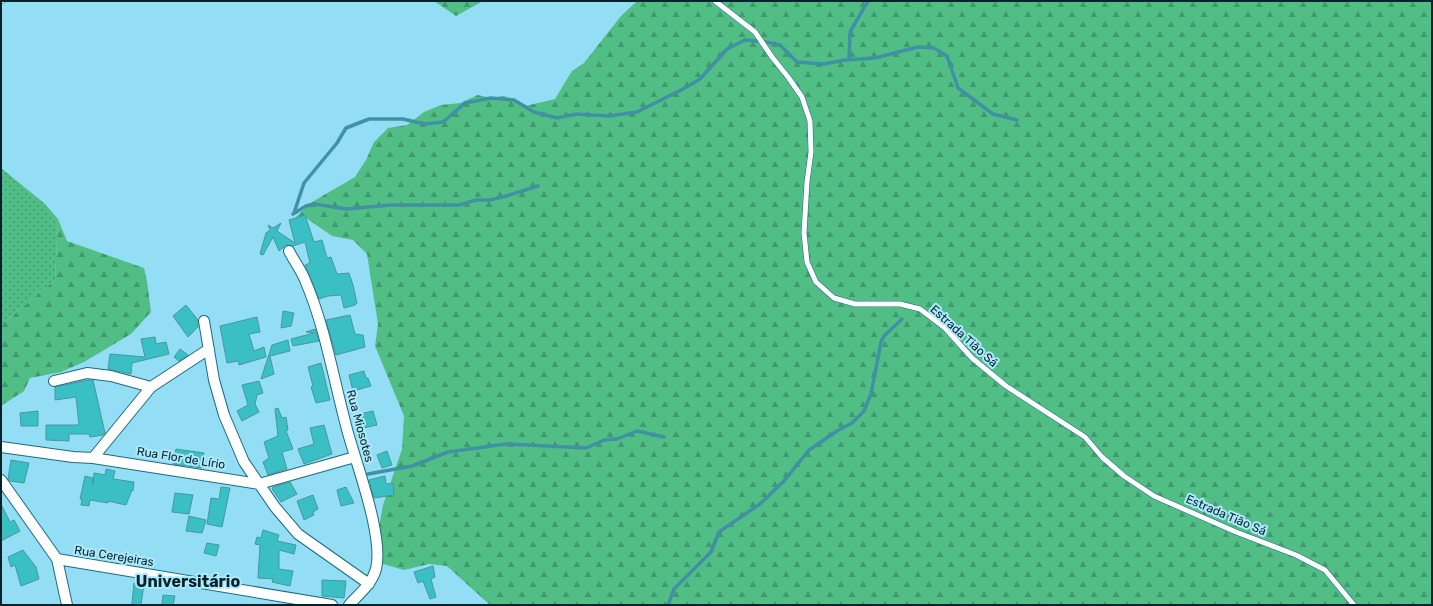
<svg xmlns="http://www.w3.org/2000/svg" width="1433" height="606" font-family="Rubik,sans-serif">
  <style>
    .grass { fill: url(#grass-dots) }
    .forest { fill: url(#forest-firs) }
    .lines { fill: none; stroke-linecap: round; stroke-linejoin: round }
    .stream { stroke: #4191a6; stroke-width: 3.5 }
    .building { fill: #3abfc4; stroke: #46999c }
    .service-casing { stroke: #1a6c80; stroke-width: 6 }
    .minor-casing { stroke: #1a6c80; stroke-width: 12 }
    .service { stroke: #fff; stroke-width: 5 }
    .minor { stroke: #fff; stroke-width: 10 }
    .labels { text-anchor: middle; stroke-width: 4; stroke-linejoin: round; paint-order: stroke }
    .street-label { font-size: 12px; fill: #02232b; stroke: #aee9fb }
    .district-label { font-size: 16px; font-weight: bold; fill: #02232b; stroke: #aee9fb }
  </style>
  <defs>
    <pattern id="grass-dots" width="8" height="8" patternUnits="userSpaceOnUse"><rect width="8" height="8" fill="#51be86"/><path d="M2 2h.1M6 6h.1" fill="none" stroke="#419a6e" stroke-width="1.8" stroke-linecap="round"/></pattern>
    <pattern id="forest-firs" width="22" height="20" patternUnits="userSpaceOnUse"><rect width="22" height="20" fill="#51be86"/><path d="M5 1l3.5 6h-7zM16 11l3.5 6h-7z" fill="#419a6e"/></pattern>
  </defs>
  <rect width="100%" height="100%" fill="#93def4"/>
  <!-- grass -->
  <path class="grass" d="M1,168L44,203L58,219L55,280L1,325Z"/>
  <!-- forest -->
  <path class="forest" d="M434,1H483L456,16Z
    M637,1H1432V605H490L447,566L429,564L404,570L383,564L377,538L383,505L402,449L404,416L375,346L378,324L367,254L353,240L332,236L306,218L296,217L312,202L355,177L366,160L374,142L388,128L407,125L424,112L441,105L460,103L478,95L491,98L504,96L517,100L525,106L555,99L572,71L584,63L621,16Z
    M58,219L67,241L144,268L147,281L151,312L131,334L84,362L61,372L30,378L24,391L1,406V325L55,280Z"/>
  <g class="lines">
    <!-- stream -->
    <path class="stream" d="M849,60L850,32L868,1
      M294,213L304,183L337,143L346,128L369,119H403L424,124L443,122L465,103L491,98L514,100L534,112L557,118L577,114L609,116L637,112L683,89L700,79L727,49L745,40L766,42L780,45L797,62L824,64L845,60L875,58L918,47L934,48L947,56L958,88L993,114L1017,120
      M293,214L306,206L314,204L347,209L391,205H459L476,200H490L506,196L538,186
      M368,474L412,466L448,452L506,444L586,448L604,440L617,439L637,431L664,437
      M668,605L674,589L711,552L719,532L760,504L784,481L809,450L837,431L852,423L864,411L871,394L881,342L884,336L902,319"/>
  </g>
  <!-- building -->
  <path class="building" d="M305,215L314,242L322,240L327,258L331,257L337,274L349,273L353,285L357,303L355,305L344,308L341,295L328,296L319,299L305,265L310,263L305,242L293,246L286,245L279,251L273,237L263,255L260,254L266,233L270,230L268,225L273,228L281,223L277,231L295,243L289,220Z
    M186,305L198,320V327L188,337L173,316Z
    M283,311L294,313L291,326L281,328Z
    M350,315L355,334L363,335L365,347L336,355L326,320Z
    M257,317L260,332L249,334L254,351L264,347L266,357L239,365L238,361L227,363L220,326Z
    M315,329L319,341L293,346L291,339L314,333L306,332Z
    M155,337L156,344L166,342L169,354L132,363L131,374L108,369L110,354L145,357L141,339Z
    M288,340L290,351L270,356L274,374L261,379L272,345Z
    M180,349L188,355L179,361L174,357Z
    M321,363L330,400L316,403L311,387L313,386L308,367Z
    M364,371L366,378H368L371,386L353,391L349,375Z
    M88,380H93L105,433L103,435L90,437L89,434H69V441L46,440V425H79L76,397L55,400V387Z
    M259,381L263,393L257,395L255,404L259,412L242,421L237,411L248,405L242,385Z
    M278,408L282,418L286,417L288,430L286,431L293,449L282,452L287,469L268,475L263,462L269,458L264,442L278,436L275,409Z
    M38,411V426H21L20,413Z
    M373,411L377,425L359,429L355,415Z
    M324,425L332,454L304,464L298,449L314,444L310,428Z
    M176,449L204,453L202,468L173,464Z
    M387,451L392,465L382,468L377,455Z
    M11,460L29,463L24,483L10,481L8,479Z
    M106,469L115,471L113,479L134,482L133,491L132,490L126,505L108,501V503L90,500L89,506L81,505L82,499H80L85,476L93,478V485L94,473L105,475Z
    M385,476L386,484L393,483L394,495L374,498L369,480Z
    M290,482L297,494L281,502L272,489L273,487Z
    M221,487L230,488L222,527L207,524L211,498L219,499Z
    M346,487L354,503L341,506L337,490Z
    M175,493L193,495L189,514L172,512Z
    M313,495L318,509L313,512L314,515L304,520L297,501Z
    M1,504L10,522L14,520L20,531L1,541Z
    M189,516L206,520L202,533L186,531Z
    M263,530L279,535L277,541L296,545L294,554L279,550V569L293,571L290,586L272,582L273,579L258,578L260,545L255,544L257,537L261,538Z
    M207,543L219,545L216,556L204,553Z
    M23,550L36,567L39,579L21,586L15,565L11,567L8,557Z
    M433,566L435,577L431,579L436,597L430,599L423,581L418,583L414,572Z
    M322,580L346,581L344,598L322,596Z
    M134,583L144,584L141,605H132V603Z
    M163,595L175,596L173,605H162Z"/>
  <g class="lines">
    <defs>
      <path id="service" d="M1,1H2
        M715,1L755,32L772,57L788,77L802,97L810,121L811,152L807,182L804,233L807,262L816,282L834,298L855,304H900L920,309L945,328L972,358L1006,386L1085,437L1102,457L1124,476L1154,496L1236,532L1296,555L1325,570L1354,605"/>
      <path id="minor" d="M289,251C294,261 301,270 305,280C326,329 334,382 348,433C357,466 384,537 376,569C372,584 359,594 349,605
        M204,321L214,380L224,415L244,462L275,507L298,534L369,584
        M54,381L87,373L111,376L151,387
        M1,447L73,457L93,458L259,484L355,457
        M93,458L151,387L209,349
        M1,480L57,559L67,605
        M57,559L332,605"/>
    </defs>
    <!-- service casing -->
    <use href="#service" class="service-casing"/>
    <!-- minor casing -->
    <use href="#minor" class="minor-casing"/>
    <!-- service -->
    <use href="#service" class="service"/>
    <!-- minor -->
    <use href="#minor" class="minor"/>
  </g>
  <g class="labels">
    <!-- street labels -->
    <g class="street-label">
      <text transform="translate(964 336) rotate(42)" y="4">Estrada Tião Sá</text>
      <text transform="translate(360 426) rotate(75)" y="4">Rua Miosotes</text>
      <text transform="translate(181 458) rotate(9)" y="4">Rua Flor de Lírio</text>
      <text transform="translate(1226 515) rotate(23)" y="4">Estrada Tião Sá</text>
      <text transform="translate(114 556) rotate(9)" y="4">Rua Cerejeiras</text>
    </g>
    <!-- district labels -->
    <g class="district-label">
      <text x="188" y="587">Universitário</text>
    </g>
  </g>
  <!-- border -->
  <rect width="1433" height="606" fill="none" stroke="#02232b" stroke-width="4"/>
</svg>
